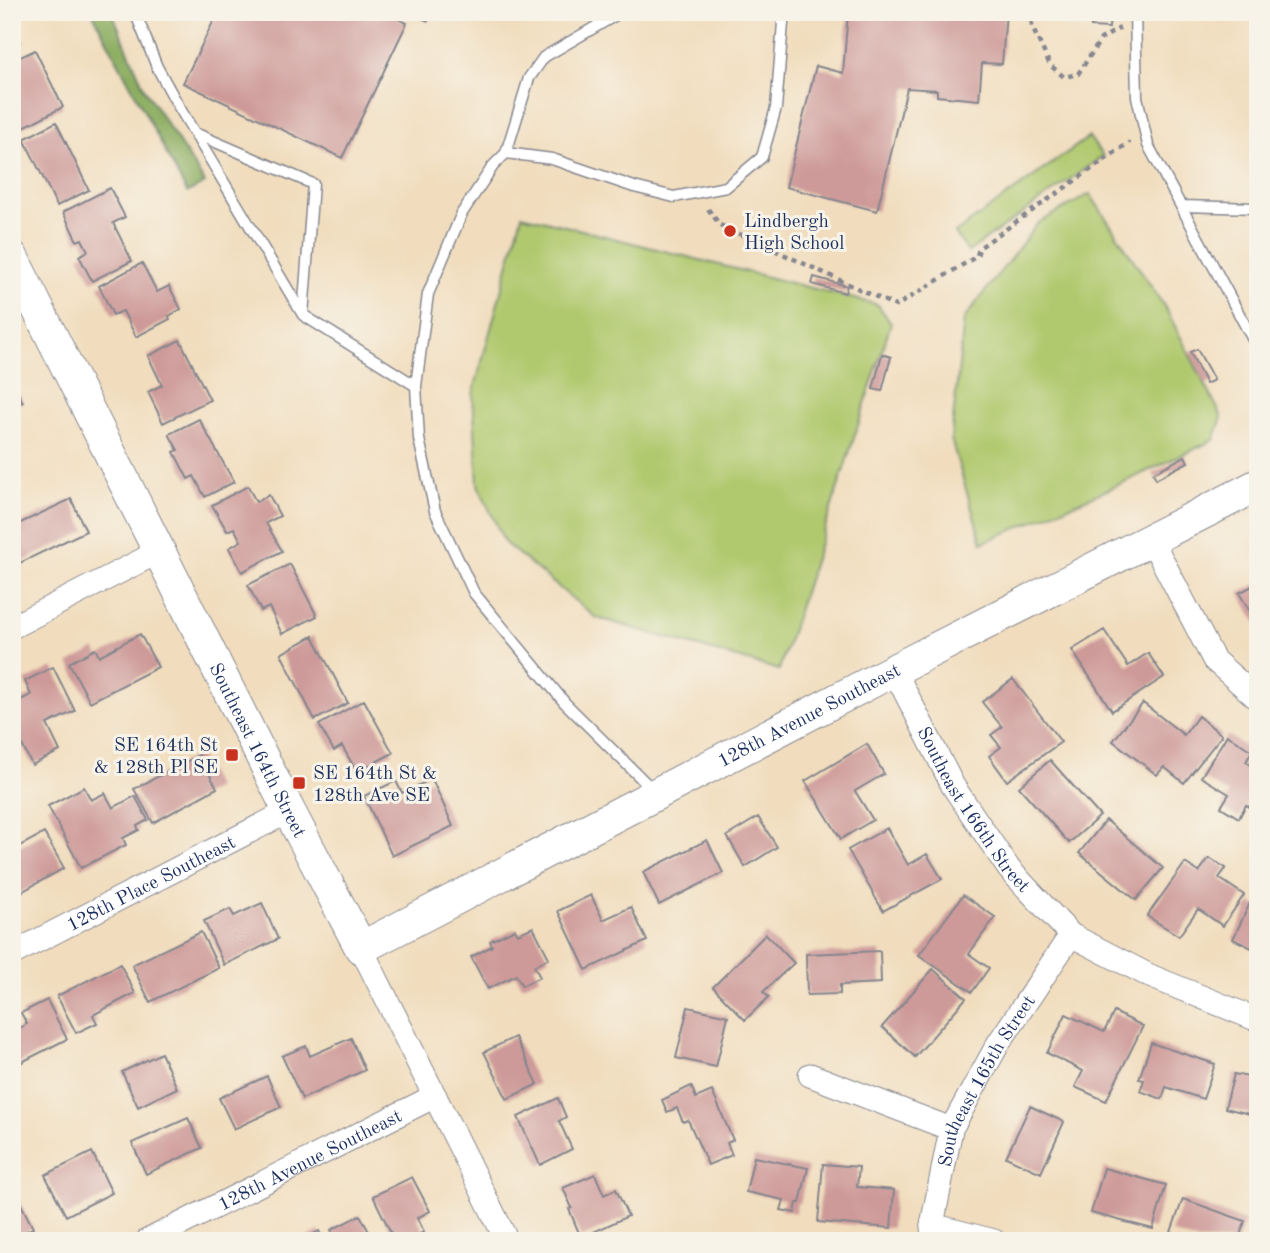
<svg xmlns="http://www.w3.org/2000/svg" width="1270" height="1253" font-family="'Old Standard TT',serif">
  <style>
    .green { fill: #b0c96e; stroke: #667c66; stroke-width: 2 }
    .forest { fill: #8cad61; stroke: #546e60; stroke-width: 2 }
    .building { fill: #cd9a99 }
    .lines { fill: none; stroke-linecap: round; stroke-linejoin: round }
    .lane-casing { stroke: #86868e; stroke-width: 13 }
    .street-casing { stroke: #86868e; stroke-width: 25 }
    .secondary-casing { stroke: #86868e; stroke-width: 34 }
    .path { stroke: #86868e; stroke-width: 4.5; stroke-dasharray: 5 5; stroke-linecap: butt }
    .lane { stroke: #fff; stroke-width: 10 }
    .street { stroke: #fff; stroke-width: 23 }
    .secondary { stroke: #fff; stroke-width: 32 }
    .poi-dot { fill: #c8321e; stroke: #f7f3e8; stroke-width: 2.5 }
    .labels { text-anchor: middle; stroke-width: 6; stroke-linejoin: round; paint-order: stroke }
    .poi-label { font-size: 19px; fill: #1b2f5e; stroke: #f7f3e8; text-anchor: start }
    .street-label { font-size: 19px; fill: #1b2f5e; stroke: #f7f3e8 }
  </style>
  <rect width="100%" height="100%" fill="#f7f3e8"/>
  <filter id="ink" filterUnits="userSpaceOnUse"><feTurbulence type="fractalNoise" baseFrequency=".0143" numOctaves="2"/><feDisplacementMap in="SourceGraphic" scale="14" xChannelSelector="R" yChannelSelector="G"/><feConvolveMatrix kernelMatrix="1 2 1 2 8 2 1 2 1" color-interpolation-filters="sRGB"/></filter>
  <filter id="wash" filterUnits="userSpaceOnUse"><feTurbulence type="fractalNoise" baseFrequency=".00686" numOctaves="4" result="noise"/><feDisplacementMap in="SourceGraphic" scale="28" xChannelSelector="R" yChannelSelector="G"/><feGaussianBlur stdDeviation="1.57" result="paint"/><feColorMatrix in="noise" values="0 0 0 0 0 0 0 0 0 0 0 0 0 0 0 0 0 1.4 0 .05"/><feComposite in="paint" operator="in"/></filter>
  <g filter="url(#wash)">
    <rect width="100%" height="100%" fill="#f1ddbd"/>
    <!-- green -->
    <path class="green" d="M1089,137L1103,156L968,252L955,233Z
      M1090,194L1166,309L1222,417L1214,440L1109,489L982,543L951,439L964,319L1038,223Z
      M522,215L878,305L891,323L779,670L595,617L505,543L478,485L473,394Z"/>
    <!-- forest -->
    <path class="forest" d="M92,12H112L145,90L205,183L187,193Z"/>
    <g id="blocks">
      <!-- building -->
      <path class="building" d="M218,12H398L396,18L407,23L342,158L183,83Z
        M408,12H432L428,21Z
        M848,12H1006L1002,64L982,63L979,100L937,96V90L907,88L877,211L786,187L816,66L843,73Z
        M1092,12H1110L1109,28L1091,27Z
        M12,27L20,42L12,46Z
        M35,50L63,107L20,129L12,114V61Z
        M56,122L89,190L57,206L24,139Z
        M110,188L125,217L113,223L132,261L92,281L79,256L88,251L82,239L77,241L63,212Z
        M142,263L157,292L169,286L181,309L169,316L170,319L136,337L123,311L113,315L99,286Z
        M814,277L847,286L845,293L812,284Z
        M180,340L210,400L163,423L148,392L162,385L148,356Z
        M1197,349L1214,380L1206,384L1190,352Z
        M882,354L891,357L882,391L873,389Z
        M12,381L23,402L12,407Z
        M199,419L234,482L205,497L194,476L188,479L174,452L178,450L169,434Z
        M1185,456L1188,462L1156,479L1153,473Z
        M248,486L256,502L269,495L280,516L266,523L282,551L242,572L229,548L241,541L234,528L227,531L212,505Z
        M71,499L86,531L20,563L12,547V527Z
        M290,564L317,616L282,634L269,607L261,611L248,585Z
        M1258,583V625L1239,593Z
        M1104,630L1128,666L1148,653L1164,677L1112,711L1072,650Z
        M140,634L158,667L90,702L69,663L95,649L99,656Z
        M313,636L348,703L315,720L281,654Z
        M53,667L75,711L47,724L60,751L32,765L12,725V704L31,695L25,681Z
        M1013,679L1061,742L1007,781L989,756L1001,747L991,735L1002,727L982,702Z
        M364,700L393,753L357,772L342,746L334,751L319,725Z
        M1143,703L1184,735L1198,716L1222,735L1184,783L1164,767L1157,775L1113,741Z
        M1227,735L1252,751L1246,762L1258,769V812L1246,805L1239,818L1221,807L1229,794L1201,777Z
        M867,744L884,774L855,791L873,820L841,839L805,781Z
        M199,755L217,788L153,823L134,789Z
        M1050,760L1100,816L1069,843L1019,787Z
        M432,779L453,826L392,856L364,796L396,781L402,793Z
        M84,787L91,800L105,793L113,808L135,796L148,820L137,826L139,830L123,838L126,845L81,868L48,806Z
        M758,817L777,847L745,867L727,836Z
        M1106,820L1163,868L1136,900L1079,853Z
        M887,828L908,865L927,854L942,879L883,911L848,850Z
        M44,833L64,868L14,896L12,850Z
        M707,840L723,873L659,905L643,872Z
        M1209,858L1226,868L1219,878L1244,895L1223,926L1198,909L1179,936L1147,916L1185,863L1199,872Z
        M591,895L603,920L631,907L647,941L586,970L558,911Z
        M963,895L995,917L969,954L989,968L972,992L919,955Z
        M262,903L278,939L224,965L204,921L230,909L234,916Z
        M1250,903L1258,906V951L1233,939Z
        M533,927L549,958L534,966L540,977L522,986L516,975L488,989L471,957L492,946L490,941L515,929L518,934Z
        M201,932L219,968L150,1002L132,965Z
        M766,934L794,963L763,992L769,997L745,1020L713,987Z
        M880,951L881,983L840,985V994L807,995L806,954Z
        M120,964L135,993L93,1015L97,1023L76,1033L57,996Z
        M933,969L966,998L915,1057L882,1027Z
        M47,1000L67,1039L12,1067V1026L15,1031L27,1024L21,1013Z
        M688,1007L728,1016L716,1067L676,1058Z
        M1114,1012L1143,1026L1106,1101L1075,1087L1083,1071L1047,1053L1066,1014L1104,1032Z
        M515,1037L538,1084L507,1099L484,1052Z
        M351,1038L365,1070L302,1099L282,1056L306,1046L310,1056Z
        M1151,1043L1215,1064L1203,1099L1166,1087L1162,1099L1140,1091L1144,1080L1139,1079Z
        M161,1053L177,1088L138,1107L122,1072Z
        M1234,1074L1258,1079V1116L1225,1108Z
        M267,1076L281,1107L234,1129L219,1098Z
        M691,1086L696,1098L712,1091L733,1140L727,1143L732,1155L708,1165L688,1120L683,1122L677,1108L667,1112L662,1100Z
        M558,1098L566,1117L559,1121L572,1149L540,1165L518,1117Z
        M1030,1106L1064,1122L1041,1173L1006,1157Z
        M188,1118L202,1148L146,1174L132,1143Z
        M92,1152L112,1193L66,1216L45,1175Z
        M754,1157L808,1168L800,1203H797L795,1213L781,1210L784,1200L746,1192Z
        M823,1164L859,1167L857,1187L894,1190L891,1228L818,1222Z
        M1104,1168L1166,1185L1153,1229L1091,1213Z
        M595,1174L604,1195L616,1189L628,1216L581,1238L569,1209L572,1208L563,1188Z
        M412,1177L430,1211L417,1218L424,1232L406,1241H395L373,1196Z
        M12,1186L33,1228L12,1238Z
        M1183,1199L1245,1221L1238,1241H1195L1171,1232Z
        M360,1215L374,1241H337L331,1230Z
        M319,1231L324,1241H300Z"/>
    </g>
  </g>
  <g filter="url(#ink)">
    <use href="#blocks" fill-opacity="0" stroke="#86868e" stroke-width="2"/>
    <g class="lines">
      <defs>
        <path id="lane" d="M135,12L157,67L179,107L303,315L416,386
          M621,12L544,57L529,78L506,153L493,166L462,213L428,294L416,386L419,439L435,511L474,593L565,703L655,792
          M1135,12L1137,97L1148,145L1258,349
          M197,134L313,184L303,315
          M506,153L552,159L634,187L674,197L726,187L762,157L776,108L783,23L782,12
          M1181,206L1258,208"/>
        <g id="street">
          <path d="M1151,539L1214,660L1258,699"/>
          <path d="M12,627L160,551"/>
          <path id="s1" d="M894,670L953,786L1009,869L1071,935L1150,976L1258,1020"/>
          <path d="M361,948L507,1241"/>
          <path id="s2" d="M12,954L289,811"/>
          <path d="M810,1075L951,1129"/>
          <path d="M932,1225L994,1241"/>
          <path id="s3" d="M147,1241L435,1096"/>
          <path id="s4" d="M933,1241L932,1225L951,1129L998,1044L1071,935"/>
        </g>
        <g id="secondary">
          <path id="s5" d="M12,257L289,811L361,948L894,670L1258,485"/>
        </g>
      </defs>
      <!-- lane casing -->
      <use href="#lane" class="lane-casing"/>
      <!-- street casing -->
      <use href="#street" class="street-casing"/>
      <!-- secondary casing -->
      <use href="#secondary" class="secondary-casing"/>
      <!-- path -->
      <path class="path" d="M1029,12L1033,29L1050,65L1064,77L1078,74L1101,39L1120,28
        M708,209L720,225L896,306L977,256L979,248L1130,142"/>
      <!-- lane -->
      <use href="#lane" class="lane"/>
      <!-- street -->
      <use href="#street" class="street"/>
      <!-- secondary -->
      <use href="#secondary" class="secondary"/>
    </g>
  </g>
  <!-- markers -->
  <g class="poi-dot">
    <circle cx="730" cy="231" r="7"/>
    <rect x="225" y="748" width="14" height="14" rx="3.5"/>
    <rect x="292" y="776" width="14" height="14" rx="3.5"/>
  </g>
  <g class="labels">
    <!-- poi labels -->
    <g class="poi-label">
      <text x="744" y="227">Lindbergh<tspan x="744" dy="22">High School</tspan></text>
      <text x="218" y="751" text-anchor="end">SE 164th St<tspan x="218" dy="22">&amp; 128th Pl SE</tspan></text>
      <text x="313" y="779">SE 164th St &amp;<tspan x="313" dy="22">128th Ave SE</tspan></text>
    </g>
    <!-- street labels -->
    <g class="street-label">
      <text dy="7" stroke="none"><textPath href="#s5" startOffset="1279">128th Avenue Southeast</textPath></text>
      <text dy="7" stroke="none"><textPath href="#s5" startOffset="551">Southeast 164th Street</textPath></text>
      <text dy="7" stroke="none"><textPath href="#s1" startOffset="161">Southeast 166th Street</textPath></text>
      <text dy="7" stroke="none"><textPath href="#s2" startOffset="156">128th Place Southeast</textPath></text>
      <text dy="7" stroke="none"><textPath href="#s4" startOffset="172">Southeast 165th Street</textPath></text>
      <text dy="7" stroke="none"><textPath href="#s3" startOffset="182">128th Avenue Southeast</textPath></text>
    </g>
  </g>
  <!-- margin -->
  <rect width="1270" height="1253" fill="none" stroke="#f7f3e8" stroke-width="42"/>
</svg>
